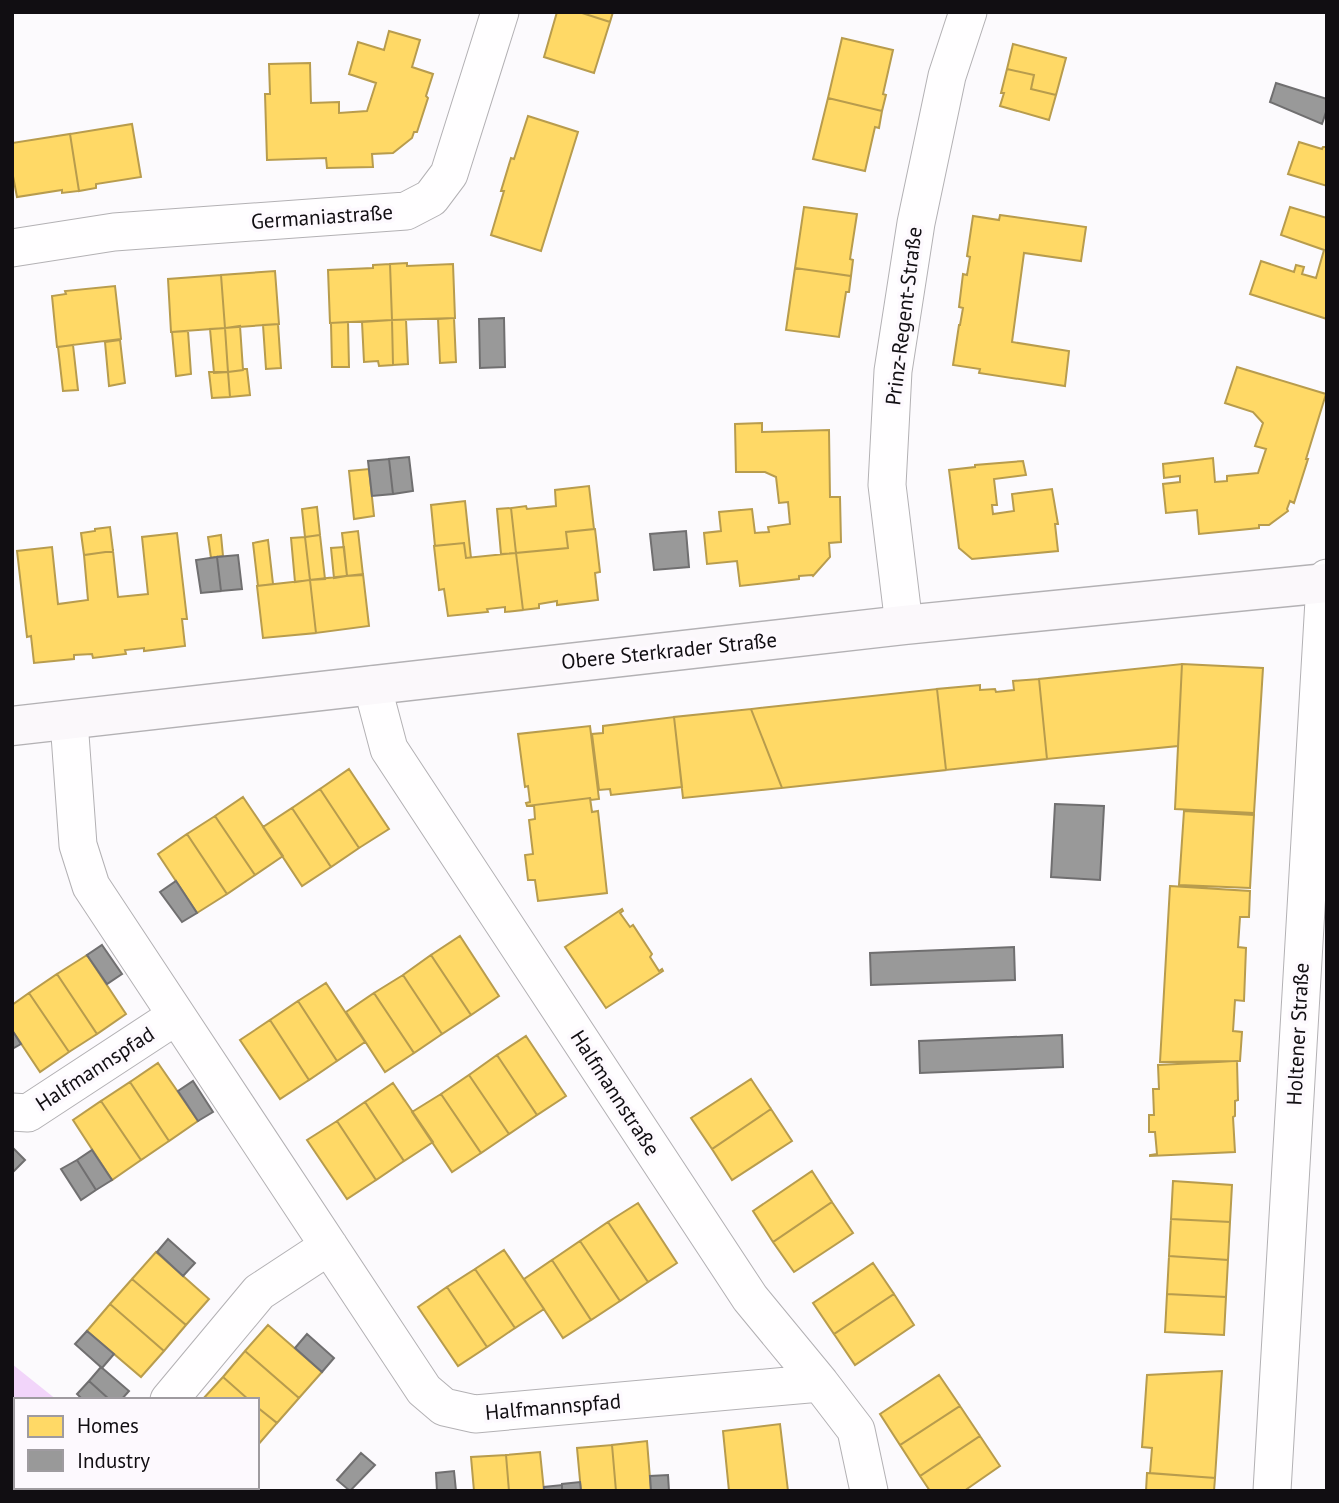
<svg xmlns="http://www.w3.org/2000/svg" width="1339" height="1503" font-family="'PT Sans',sans-serif">
  <style>
    .forest { fill: #f2d5fa }
    .homes { fill: #ffd966; stroke: #b89c4d; stroke-width: 2 }
    .industry { fill: #999; stroke: #706f70; stroke-width: 2 }
    .lines { fill: none; stroke-linecap: round; stroke-linejoin: round }
    .street-casing { stroke: #b3b1b4; stroke-width: 39 }
    .secondary-casing { stroke: #b3b1b4; stroke-width: 41 }
    .street { stroke: #fffeff; stroke-width: 37 }
    .secondary { stroke: #fbf8fb; stroke-width: 38 }
    .labels { text-anchor: middle; stroke-width: 7; stroke-linejoin: round; paint-order: stroke }
    .street-label { font-size: 21px; fill: #110e12; stroke: #fdf9fe }
  </style>
  <rect width="100%" height="100%" fill="#fcfafd"/>
  <!-- forest -->
  <path class="forest" d="M12,1364L57,1400H16V1487H166L171,1491H12Z"/>
  <!-- homes -->
  <path class="homes" d="M557,12H579L610,22L594,73L544,57Z
    M579,12H613L610,22Z
    M389,31L420,40L412,67L433,74L426,96L428,98L417,132H414L412,138L393,153L372,154L373,167L327,168L326,158L267,160L265,94H270L269,64L310,63L311,103L339,102V113L367,111L376,83L349,74L358,42L384,50Z
    M842,38L893,50L883,94L886,95L882,111L828,98Z
    M1013,44L1066,58L1056,95L1031,89L1034,75L1007,69Z
    M1007,69L1034,75L1031,89L1056,95L1049,120L1000,106L1004,93H1001Z
    M828,98L882,111L879,128L875,127L865,171L813,159Z
    M528,116L578,132L541,251L491,235L504,191H501L511,158L514,159Z
    M132,124L141,177L96,184V188L79,191L70,134Z
    M70,134L79,191L62,193V190L17,197L12,171V143Z
    M1299,142L1322,149L1323,147H1326L1327,186L1288,174Z
    M804,207L857,214L850,259L853,260L851,276L795,268Z
    M1290,207L1327,218V319L1250,294L1261,261L1294,272L1296,265L1304,267L1302,274L1316,278L1324,250L1281,235Z
    M1000,215L1086,227L1081,261L1024,253L1012,342L1069,351L1065,386L979,373L980,369L953,365L959,325H960L963,308L959,307L963,274L967,275L970,257L967,256L973,216L999,220Z
    M407,263V266L453,264L455,318L392,320L390,264Z
    M390,264L392,320L330,323L328,270L373,268V265Z
    M795,268L851,276L849,292H846L839,337L786,330Z
    M275,271L279,324L225,328L221,275Z
    M221,275L225,328L171,332L168,279Z
    M115,286L121,339L57,347L52,296L66,294L65,291Z
    M454,318L456,362L440,363L438,319Z
    M392,320L393,365L379,366L378,361L364,362L362,322Z
    M392,320H406L408,364L393,365Z
    M348,322L349,367H332L331,323Z
    M278,324L281,368L266,369L263,325Z
    M240,326L243,370L228,372L225,328Z
    M225,328L228,372L214,373L210,329Z
    M188,331L191,374L176,376L172,332Z
    M120,340L125,383L109,386L105,342Z
    M73,345L78,390L63,391L58,347Z
    M1237,367L1326,394L1306,459H1308L1294,503L1290,501L1287,509L1288,511L1269,525H1259V528L1199,534L1197,510L1166,513L1163,484L1180,482V476L1164,478L1163,464L1213,458L1215,482L1227,481V476L1258,473L1266,449L1255,446L1263,423L1253,412L1225,403Z
    M243,369H247L250,395L230,397L228,372L243,370Z
    M209,372H228L230,397L212,398Z
    M762,423V432L829,430L830,497H840L841,542L829,543L830,557L813,576L812,575L799,576V579L740,586L737,561L707,564L704,533L721,531L719,512L752,509L755,533L769,532L768,527L790,524L788,502L779,503L776,477L765,472H736L735,424Z
    M1023,461L1026,475L994,479L997,505H992L993,514L1014,511L1012,494L1052,489L1058,524H1055L1058,551L972,559L959,548L949,470L975,467V465Z
    M369,469L374,516L354,519L349,471Z
    M589,486L594,529L566,532L568,548L516,553L511,508L526,506L527,509L556,506L555,490Z
    M465,501L471,558H466L464,543L435,546L431,505Z
    M317,507L320,535L305,537L302,509Z
    M511,508L516,553L501,554L497,509Z
    M110,527L113,551L84,555L81,533L95,531V529Z
    M595,529L600,572L595,573L598,600L557,605V601L539,604V608L523,610L516,553L568,548L566,532Z
    M358,531L363,575L347,576L342,533Z
    M177,533L187,619H182L185,646L144,651V648L125,650L126,654L93,658L92,654L74,655V659L34,663L31,636L27,637L17,551L52,547L58,604L88,600L84,555L113,551L118,597L148,594L142,537Z
    M221,535L223,556L211,558L208,537Z
    M320,535L325,579L310,580L305,537Z
    M305,537L310,580L295,582L291,538Z
    M268,540L273,584L258,586L253,543Z
    M464,543L466,558L516,553L523,610L505,612V607L487,609L488,612L448,616L444,589L439,590L434,546Z
    M344,547L347,576L334,578L331,548Z
    M363,574L369,626L316,633L310,580Z
    M310,580L316,633L263,638L257,586Z
    M1182,664L1263,668L1254,813L1175,809Z
    M1182,664L1178,746L1047,759L1039,679Z
    M1039,679L1047,759L946,770L937,689L980,685V690L995,689L996,692L1014,690L1013,681Z
    M937,689L946,770L782,788L751,709Z
    M751,709L782,788L683,798L674,717Z
    M674,717L682,787L611,795L610,789L599,790L592,734L603,733V726Z
    M590,726L599,799L591,800L590,798L527,806L526,803L530,802L528,786L525,787L518,734Z
    M349,769L389,829L359,848L320,789Z
    M320,789L359,848L331,867L292,808Z
    M243,797L283,856L255,875L215,816Z
    M590,798L592,812L598,811L607,893L538,901L535,880H528L525,855L533,854L529,820L535,819L534,805Z
    M292,808L331,867L302,886L263,827Z
    M1184,811L1254,815L1250,888L1179,885Z
    M215,816L255,875L227,894L187,834Z
    M187,834L227,894L197,913L158,854Z
    M1170,886L1250,891L1249,917H1240L1238,947L1246,948L1244,1001L1235,1000L1233,1031L1242,1032L1240,1061L1160,1062Z
    M622,909L623,911L620,913L630,927L633,925L652,954L650,957L659,971L662,969L663,971L606,1008L565,947Z
    M460,936L499,996L471,1015L431,955Z
    M87,955L126,1014L97,1034L57,974Z
    M431,955L471,1015L442,1034L403,975Z
    M57,974L97,1034L69,1052L29,993Z
    M403,975L442,1034L414,1053L374,993Z
    M326,983L365,1042L337,1061L298,1001Z
    M29,993L69,1052L40,1072L12,1030V1005Z
    M374,993L414,1053L385,1072L346,1012Z
    M298,1001L337,1061L309,1080L270,1020Z
    M270,1020L309,1080L280,1099L240,1040Z
    M526,1036L566,1096L537,1115L497,1055Z
    M497,1055L537,1115L509,1134L469,1075Z
    M1237,1061L1238,1100L1235,1101V1116L1233,1117L1235,1152L1150,1156V1155L1157,1154L1155,1132H1149V1115H1154L1153,1089H1159L1158,1065Z
    M158,1063L198,1121L169,1141L130,1082Z
    M469,1075L509,1134L481,1153L441,1094Z
    M751,1079L771,1109L712,1149L691,1118Z
    M130,1082L169,1141L141,1160L101,1101Z
    M393,1083L433,1142L404,1161L365,1102Z
    M441,1094L481,1153L452,1172L412,1112Z
    M101,1101L141,1160L112,1180L73,1120Z
    M365,1102L404,1161L376,1180L337,1121Z
    M771,1109L792,1141L732,1180L712,1149Z
    M337,1121L376,1180L347,1199L307,1140Z
    M812,1171L832,1202L773,1242L753,1211Z
    M1173,1181L1232,1185L1230,1222L1171,1219Z
    M832,1202L853,1233L794,1272L773,1242Z
    M638,1203L677,1263L648,1282L608,1222Z
    M1171,1219L1230,1222L1228,1260L1169,1256Z
    M608,1222L648,1282L620,1301L580,1241Z
    M580,1241L620,1301L591,1320L552,1260Z
    M504,1250L544,1309L515,1328L475,1269Z
    M156,1252L209,1299L186,1325L132,1279Z
    M1169,1256L1228,1260L1226,1297L1167,1294Z
    M552,1260L591,1320L563,1338L524,1279Z
    M873,1263L894,1294L834,1334L813,1303Z
    M475,1269L515,1328L487,1347L447,1287Z
    M132,1279L186,1325L164,1351L110,1304Z
    M447,1287L487,1347L458,1366L418,1307Z
    M894,1294L914,1325L855,1365L834,1334Z
    M1167,1294L1226,1297L1224,1335L1165,1332Z
    M110,1304L164,1351L141,1377L87,1331Z
    M268,1325L322,1372L299,1398L245,1351Z
    M245,1351L299,1398L277,1423L257,1407V1400H249L223,1377Z
    M1222,1371L1215,1478L1150,1473L1152,1448L1142,1447L1147,1375Z
    M939,1375L960,1406L900,1445L880,1414Z
    M223,1377L249,1400H202Z
    M960,1406L980,1436L920,1476L900,1445Z
    M257,1407L277,1423L257,1446Z
    M780,1424L788,1491H729L723,1431Z
    M980,1436L1000,1466L964,1491H930L920,1476Z
    M647,1441L651,1491H616L612,1445Z
    M612,1445L616,1491H581L577,1448Z
    M540,1452L544,1491H509L506,1455Z
    M506,1455L509,1491H474L471,1457Z
    M1147,1473L1215,1478L1214,1491H1146Z"/>
  <!-- industry -->
  <path class="industry" d="M1276,83L1327,99V109L1322,124L1270,102Z
    M504,318L505,367L480,368L479,319Z
    M409,457L413,491L393,494L389,459Z
    M389,459L393,494L372,496L368,461Z
    M686,531L689,567L654,570L650,534Z
    M238,555L242,589L221,591L217,557Z
    M217,557L221,591L201,593L196,560Z
    M1055,804L1104,806L1100,880L1051,877Z
    M176,881L197,913L182,922L160,892Z
    M102,945L122,974L107,984L87,955Z
    M1014,947L1015,980L871,985L870,953Z
    M12,1030L21,1044L12,1049Z
    M1062,1035L1063,1067L920,1073L919,1041Z
    M193,1081L213,1112L198,1121L178,1091Z
    M12,1147L25,1160L13,1172H12Z
    M92,1150L112,1180L96,1190L77,1160Z
    M77,1160L96,1190L81,1200L61,1169Z
    M168,1239L195,1263L183,1276L157,1252Z
    M87,1331L114,1354L102,1368L75,1344Z
    M307,1334L334,1358L322,1372L295,1348Z
    M101,1367L129,1391L121,1400H110L89,1381Z
    M89,1381L110,1400H83L77,1394Z
    M361,1453L375,1465L350,1491L337,1480Z
    M454,1471L456,1491H437L436,1473Z
    M668,1475L669,1491H651L650,1476Z
    M580,1482L581,1491H562V1484Z
    M562,1485V1491H544V1487Z"/>
  <g class="lines">
    <defs>
      <path id="street" d="M12,248L114,232L406,211L431,198L449,174L500,12
        M904,625L887,485L893,371L916,223L947,76L968,12
        M372,685L389,749L750,1298L820,1383L856,1430L869,1491
        M69,721L78,845L91,886L424,1390L444,1407L475,1414L820,1383
        M12,1112L28,1113L176,1016
        M169,1400L259,1292L329,1246
        M1272,1491L1325,583L1327,578"/>
      <path id="secondary" d="M12,726L904,625L1327,583"/>
    </defs>
    <!-- street casing -->
    <use href="#street" class="street-casing"/>
    <!-- secondary casing -->
    <use href="#secondary" class="secondary-casing"/>
    <!-- street -->
    <use href="#street" class="street"/>
    <!-- secondary -->
    <use href="#secondary" class="secondary"/>
  </g>
  <g class="labels">
    <!-- street labels -->
    <g class="street-label">
      <text transform="translate(322 217) rotate(-4)" y="7">Germaniastraße</text>
      <text transform="translate(904 316) rotate(-83)" y="7">Prinz-Regent-Straße</text>
      <text transform="translate(669 651) rotate(-6)" y="7">Obere Sterkrader Straße</text>
      <text transform="translate(1298 1034) rotate(-87)" y="7">Holtener Straße</text>
      <text transform="translate(95 1069) rotate(-33)" y="7">Halfmannspfad</text>
      <text transform="translate(615 1093) rotate(57)" y="7">Halfmannstraße</text>
      <text transform="translate(553 1407) rotate(-5)" y="7">Halfmannspfad</text>
    </g>
  </g>
  <!-- border -->
  <rect width="1339" height="1503" fill="none" stroke="#110e12" stroke-width="28"/>
  <!-- legend -->
  <rect x="14" y="1398" width="245" height="91" fill="#fdf9fe" stroke="#9f9ba0" stroke-width="2"/>
  <rect x="28" y="1416" width="35" height="21" fill="#ffd966" stroke="#9f9ba0" stroke-width="2"/>
  <text x="77" y="1433" font-size="21" fill="#110e12">Homes</text>
  <rect x="28" y="1450" width="35" height="21" fill="#999999" stroke="#9f9ba0" stroke-width="2"/>
  <text x="77" y="1468" font-size="21" fill="#110e12">Industry</text>
</svg>
